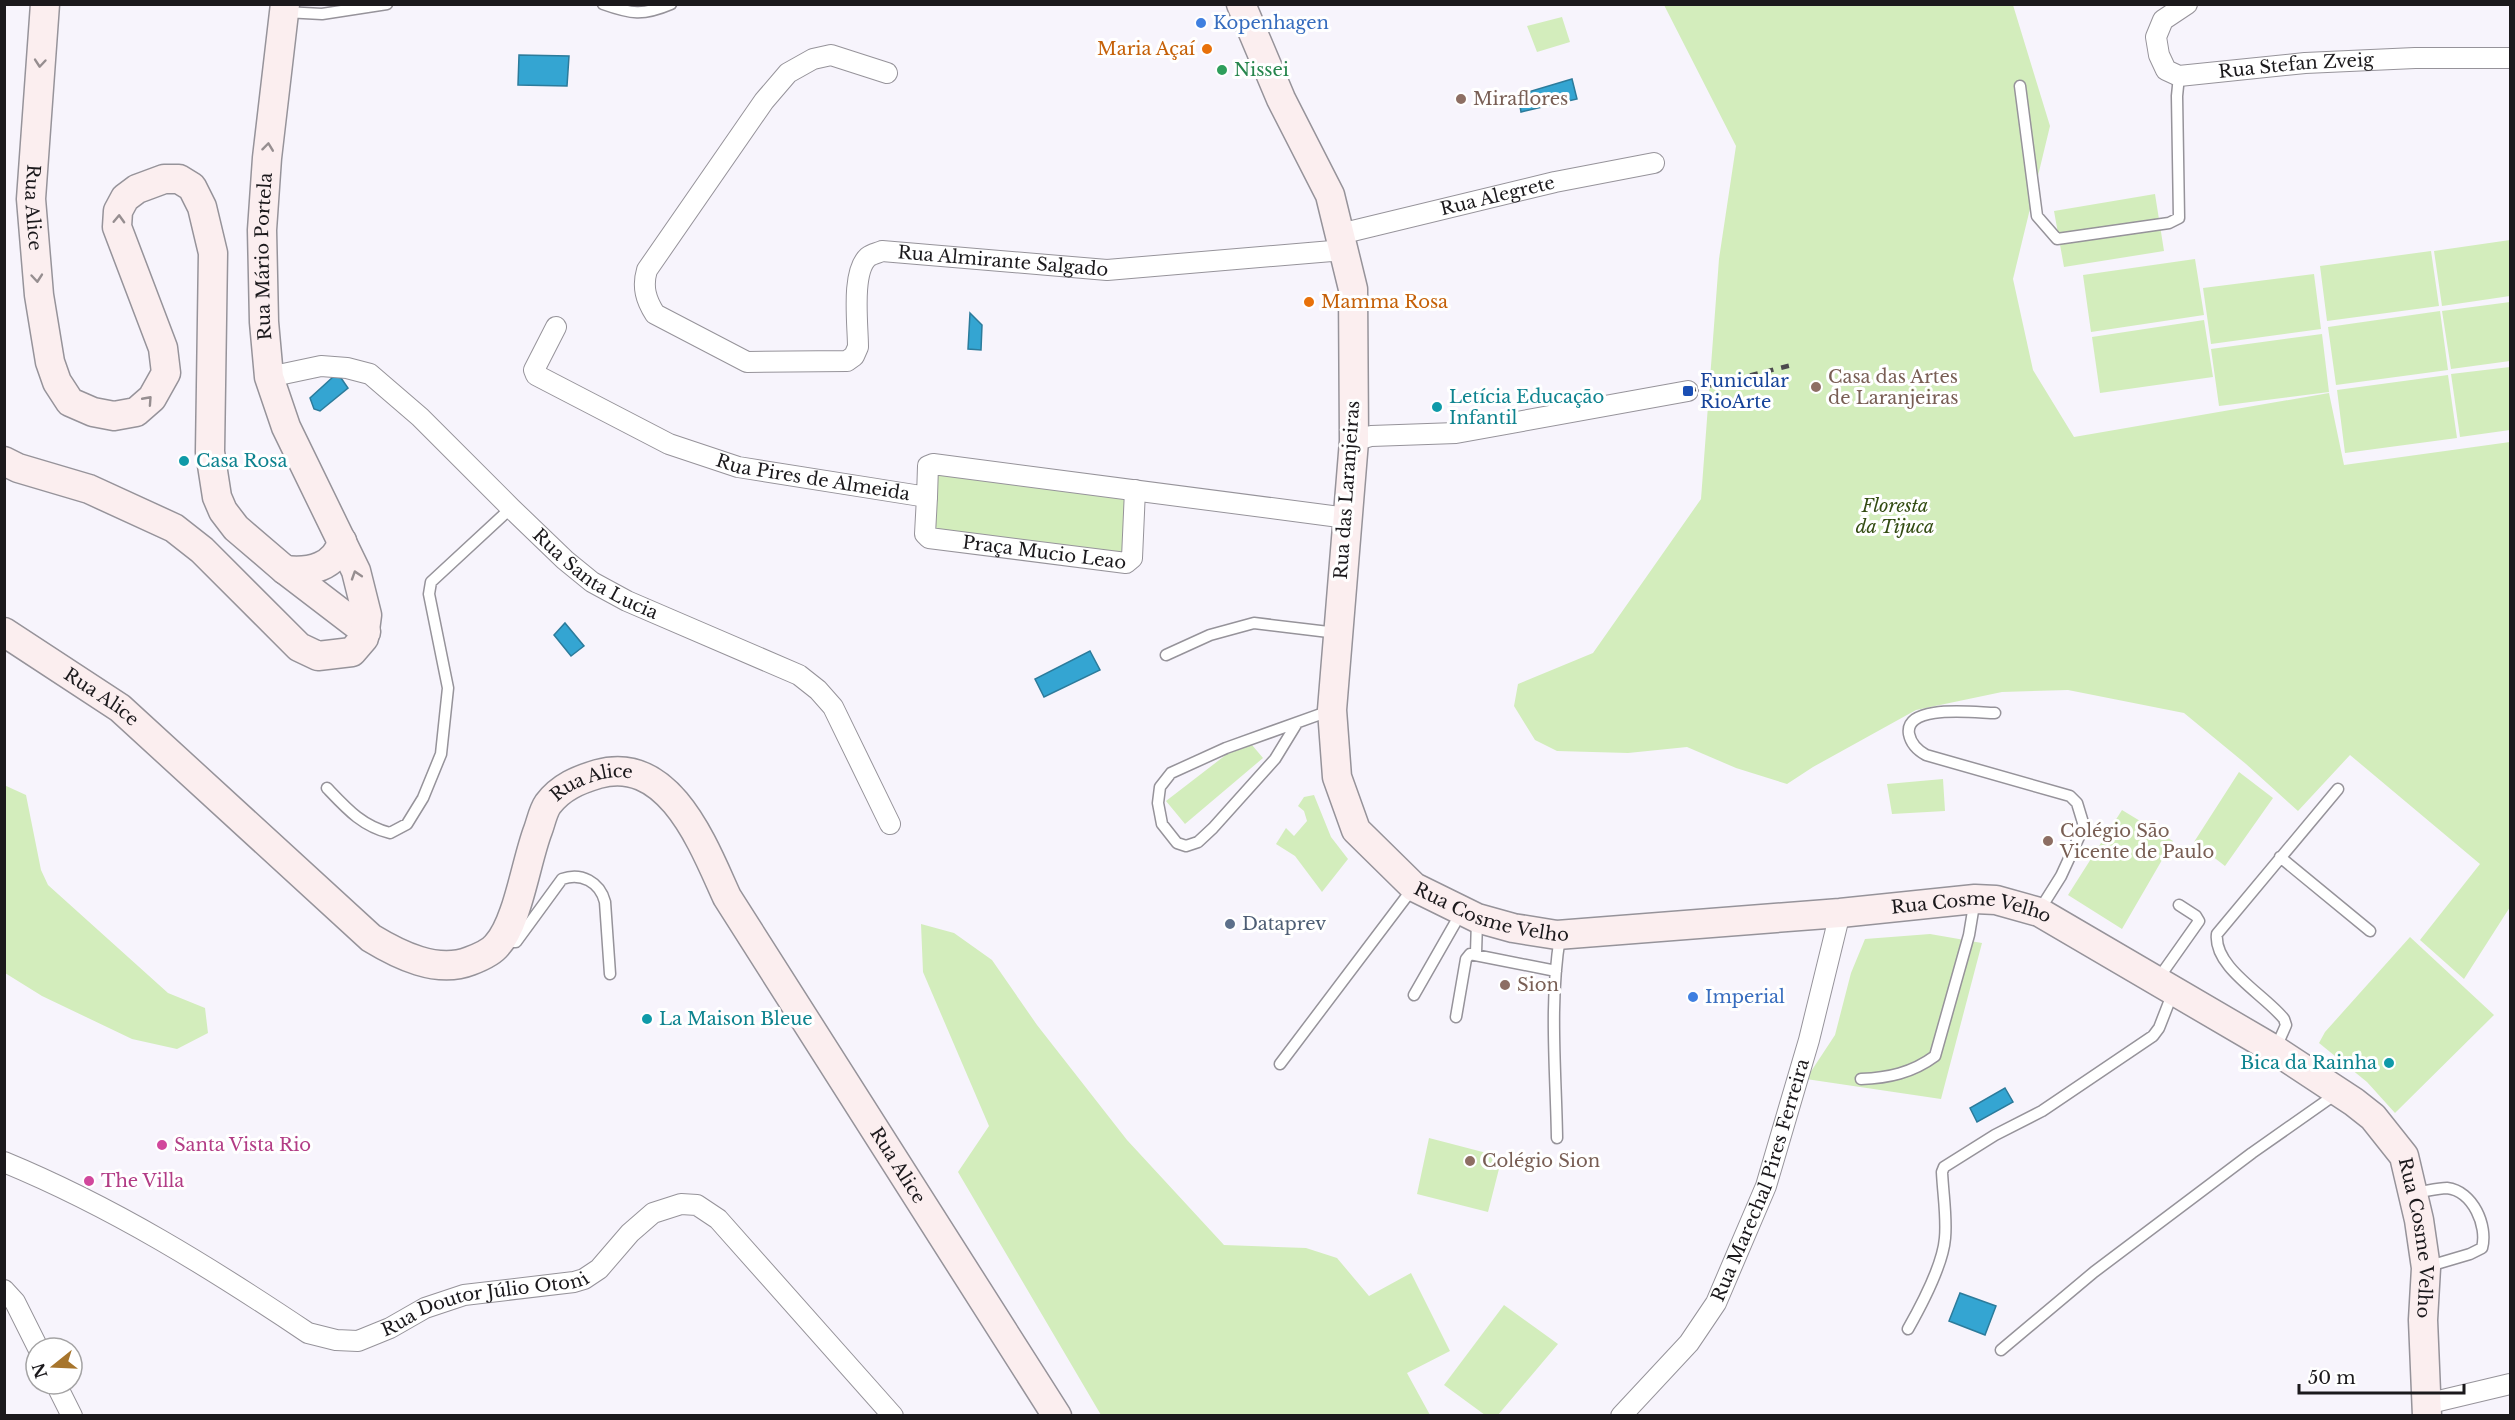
<svg xmlns="http://www.w3.org/2000/svg" width="2515" height="1420" font-family="'Libre Baskerville',serif">
  <style>
    .green { fill: #d3edbc }
    .water { fill: #34a5d2; stroke: #2c7b9b; stroke-width: 1.5 }
    .lines { fill: none; stroke-linecap: round; stroke-linejoin: round }
    .lane-casing { stroke: #96939a; stroke-width: 13 }
    .street-casing { stroke: #96939a; stroke-width: 22 }
    .secondary-casing { stroke: #96939a; stroke-width: 31 }
    .lane { stroke: #fff; stroke-width: 10 }
    .street { stroke: #fff; stroke-width: 20 }
    .secondary { stroke: #fbeeef; stroke-width: 28 }
    .rail { stroke: #4c4a4e; stroke-width: 4.5; stroke-dasharray: 8 8; stroke-linecap: butt }
    .oneway { stroke: #968e90 }
    .shop-dot { fill: #3f7fe0; stroke: #fff; stroke-width: 2 }
    .food-dot { fill: #e8710a; stroke: #fff; stroke-width: 2 }
    .leisure-dot { fill: #2e9e5b; stroke: #fff; stroke-width: 2 }
    .education-dot { fill: #8d6e63; stroke: #fff; stroke-width: 2 }
    .transit-dot { fill: #1a4fb4; stroke: #fff; stroke-width: 2 }
    .culture-dot { fill: #0f9aa8; stroke: #fff; stroke-width: 2 }
    .service-dot { fill: #5c6f8a; stroke: #fff; stroke-width: 2 }
    .hotel-dot { fill: #d1479c; stroke: #fff; stroke-width: 2 }
    .labels { text-anchor: middle; stroke-width: 6; stroke-linejoin: round; paint-order: stroke }
    .shop-label { font-size: 18px; fill: #366cbe; stroke: #fff; text-anchor: start }
    .food-label { font-size: 18px; fill: #c56008; stroke: #fff; text-anchor: end }
    .street-label { font-size: 18px; fill: #1b191c; stroke: #fff }
    .leisure-label { font-size: 18px; fill: #27864d; stroke: #fff; text-anchor: start }
    .education-label { font-size: 18px; fill: #785e54; stroke: #fff; text-anchor: start }
    .transit-label { font-size: 18px; fill: #164399; stroke: #fff; text-anchor: start }
    .culture-label { font-size: 18px; fill: #0d838f; stroke: #fff; text-anchor: start }
    .park-label { font-size: 18px; font-style: italic; fill: #334c12; stroke: #fff }
    .service-label { font-size: 18px; fill: #4e5e75; stroke: #fff; text-anchor: start }
    .hotel-label { font-size: 18px; fill: #b23c85; stroke: #fff; text-anchor: start }
  </style>
  <rect width="100%" height="100%" fill="#f7f4fc"/>
  <!-- green -->
  <path class="green" d="M1664,5H2013L2050,126L2013,279L2033,370L2074,437L2329,393L2344,465L2510,442V907L2464,979L2420,940L2480,864L2350,755L2298,811L2246,764L2184,713L2068,690L2002,692L1916,710L1813,767L1787,784L1736,768L1687,747L1628,753L1557,751L1535,740L1514,706L1518,684L1593,653L1701,499L1719,259L1736,146Z
    M1562,17L1570,42L1537,52L1527,26Z
    M2155,194L2164,251L2064,267L2054,211Z
    M2510,240V296L2442,306L2434,251Z
    M2431,251L2439,306L2327,321L2320,266Z
    M2195,259L2204,315L2091,332L2083,275Z
    M2314,274L2321,329L2211,344L2203,288Z
    M2510,302V361L2451,369L2442,311Z
    M2440,311L2448,370L2336,385L2328,327Z
    M2204,320L2213,377L2100,393L2092,337Z
    M2322,334L2329,392L2219,406L2211,349Z
    M2510,367V430L2460,437L2451,374Z
    M2448,375L2457,438L2345,453L2337,390Z
    M925,467L1130,486L1123,559L920,534Z
    M1252,745L1263,758L1185,824L1166,801L1227,754Z
    M2239,772L2273,798L2225,866L2194,842Z
    M1943,779L1945,811L1892,814L1887,784Z
    M4,785L26,795L41,870L48,885L168,993L205,1008L208,1033L177,1049L132,1039L42,996L5,973Z
    M1314,795L1331,837L1348,859L1322,892L1295,856L1276,844L1286,828L1294,836L1307,821L1304,811L1298,806L1304,797Z
    M2122,810L2173,841L2122,929L2068,895Z
    M921,924L954,933L992,960L1037,1025L1127,1140L1224,1245L1306,1248L1337,1258L1369,1296L1411,1273L1450,1351L1407,1373L1430,1415H1101L958,1172L989,1126L923,972Z
    M1930,934L1982,943L1941,1099L1806,1079L1835,1035L1851,973L1865,939Z
    M2410,937L2494,1015L2395,1113L2367,1082L2319,1043L2325,1032Z
    M1429,1138L1502,1157L1488,1212L1417,1194Z
    M1504,1305L1558,1344L1498,1415H1485L1444,1385Z"/>
  <!-- water -->
  <path class="water" d="M519,55L569,56L567,86L518,85Z
    M1572,79L1577,99L1521,112L1518,95Z
    M970,313L982,325L981,350L968,349Z
    M334,376L341,378L348,388L320,411L314,409L310,398Z
    M565,623L584,646L571,656L554,635Z
    M1090,651L1100,670L1044,697L1035,679Z
    M2005,1088L2013,1102L1977,1122L1970,1108Z
    M1960,1293L1996,1306L1985,1335L1949,1321Z"/>
  <g class="lines">
    <defs>
      <path id="lane" d="M603,4C631,14 643,16 671,4
        M285,12L322,14L387,4
        M2020,86L2037,216L2057,239L2169,223L2179,218L2177,96L2179,76
        M1166,655L1210,635L1254,623L1337,633
        M1995,713C1977,713 1904,703 1909,734C1911,744 1917,750 1926,755L2070,796L2077,803L2084,826L2061,876L2039,911
        M1297,723L1275,759L1213,828L1198,842L1186,846L1177,843L1162,824L1158,803L1160,787L1171,773L1226,748L1332,710
        M327,788C347,809 362,826 390,833L407,824L423,798L441,754L448,688L429,594L431,582L511,508
        M2280,857L2370,931
        M507,942H516L562,879C581,872 600,882 605,902L610,974
        M1476,953L1477,921
        M2158,979L2199,921L2196,916L2179,905
        M1414,995L1462,911
        M1456,1017L1466,959L1470,954L1556,971
        M2275,1050L2286,1025L2284,1019C2265,995 2213,967 2217,934L2338,789
        M1280,1064L1413,888
        M1861,1079C1888,1078 1912,1073 1935,1056L1969,935L1975,899
        M1557,1138C1556,1072 1549,1003 1560,937
        M2414,1193C2424,1192 2437,1188 2447,1188C2473,1191 2488,1226 2482,1248L2470,1254L2426,1267
        M1908,1329C1921,1306 1943,1264 1945,1238C1947,1217 1943,1194 1942,1172L1944,1167L1995,1135L2042,1111L2153,1036L2159,1028L2173,992
        M2001,1350L2094,1272L2252,1153L2336,1094"/>
      <g id="street">
        <path id="s1" d="M2187,4L2163,20L2156,37L2159,55L2166,70L2179,76L2305,63L2415,58H2510"/>
        <path id="s2" d="M887,73L831,55L813,59L788,73L764,101L647,270C642,287 646,300 655,314L747,362L847,361L854,356L858,347C858,325 851,272 868,257C872,254 878,253 882,251L1107,270L1344,250"/>
        <path id="s3" d="M1340,234L1555,182L1654,163"/>
        <path id="s4" d="M556,327L534,370L536,375L669,444L738,467L927,497L928,466L933,464L1347,518"/>
        <path id="s5" d="M269,377L321,366L347,368L370,374L420,417L511,508L565,560L592,582L627,601L799,675L818,690L833,707L890,824"/>
        <path d="M1354,441L1371,436L1456,433L1688,391"/>
        <path id="s6" d="M927,497L925,534L929,538L1126,563L1132,558L1135,490"/>
        <path id="s7" d="M4,1162C113,1207 211,1268 308,1333L336,1340L358,1341L390,1328L425,1308L464,1295L574,1282L584,1279L599,1269L630,1233L653,1213L681,1204L697,1205L718,1219L893,1416"/>
        <path d="M4,1290L15,1302L38,1348"/>
        <path d="M56,1384L72,1416"/>
        <path d="M2426,1404L2510,1384"/>
        <path id="s8" d="M1621,1416L1689,1343L1716,1303L1766,1186L1809,1040L1840,913"/>
      </g>
      <g id="secondary">
        <path id="s9" d="M45,4L31,199L39,295L50,362L57,382L70,402L93,412L114,416L136,412L152,398L166,373L163,348L117,227L118,211L125,198L137,189L164,179H179L192,187L202,207L213,253L210,452L217,497L223,511L236,528L285,570L366,632"/>
        <path id="s10" d="M1241,4L1281,99L1330,195L1353,289L1354,441L1332,710L1337,777L1356,830L1414,887L1477,918L1513,928L1557,935L1840,913L1975,899L1996,900L2039,912L2275,1050L2354,1102L2373,1117L2404,1156L2419,1220L2426,1268L2423,1320L2427,1416"/>
        <path id="s11" d="M4,461L18,468L89,489L174,528L202,550L299,647L318,656L352,652L364,638L367,615L356,571L286,427L269,377L264,322L262,230L267,158L285,4"/>
        <path d="M285,570C309,573 336,567 342,541"/>
        <path id="s12" d="M4,632L120,708L371,938C399,955 437,974 470,961C478,958 491,953 497,945C518,922 526,861 538,830C541,822 543,811 548,804C561,787 578,780 598,774C670,754 704,847 727,897L1057,1416"/>
      </g>
    </defs>
    <!-- lane casing -->
    <use href="#lane" class="lane-casing"/>
    <!-- street casing -->
    <use href="#street" class="street-casing"/>
    <!-- secondary casing -->
    <use href="#secondary" class="secondary-casing"/>
    <!-- lane -->
    <use href="#lane" class="lane"/>
    <!-- street -->
    <use href="#street" class="street"/>
    <!-- secondary -->
    <use href="#secondary" class="secondary"/>
    <!-- rail -->
    <path class="rail" d="M1688,391L1796,364"/>
  </g>
  <!-- one-way arrows -->
  <defs><path id="oneway-chevron" d="M-2-3.5L2.5 0L-2 3.5" fill="none" stroke-width="1.6" stroke-linecap="round" stroke-linejoin="round" transform="scale(1.5)"/></defs>
  <g class="oneway">
    <use href="#oneway-chevron" transform="translate(40 63) rotate(95)"/>
    <use href="#oneway-chevron" transform="translate(268 147) rotate(-83)"/>
    <use href="#oneway-chevron" transform="translate(119 219) rotate(-88)"/>
    <use href="#oneway-chevron" transform="translate(37 278) rotate(85)"/>
    <use href="#oneway-chevron" transform="translate(148 400) rotate(-48)"/>
    <use href="#oneway-chevron" transform="translate(356 575) rotate(-108)"/>
  </g>
  <!-- markers -->
  <g class="shop-dot">
    <circle cx="1201" cy="23" r="6"/>
    <circle cx="1693" cy="997" r="6"/>
  </g>
  <g class="food-dot">
    <circle cx="1207" cy="49" r="6"/>
    <circle cx="1309" cy="302" r="6"/>
  </g>
  <circle class="leisure-dot" cx="1222" cy="70" r="6"/>
  <g class="education-dot">
    <circle cx="1461" cy="99" r="6"/>
    <circle cx="1816" cy="387" r="6"/>
    <circle cx="2048" cy="841" r="6"/>
    <circle cx="1505" cy="985" r="6"/>
    <circle cx="1470" cy="1161" r="6"/>
  </g>
  <rect class="transit-dot" x="1682" y="385" width="12" height="12" rx="3"/>
  <g class="culture-dot">
    <circle cx="1437" cy="407" r="6"/>
    <circle cx="184" cy="461" r="6"/>
    <circle cx="647" cy="1019" r="6"/>
    <circle cx="2389" cy="1063" r="6"/>
  </g>
  <circle class="service-dot" cx="1230" cy="924" r="6"/>
  <g class="hotel-dot">
    <circle cx="162" cy="1145" r="6"/>
    <circle cx="89" cy="1181" r="6"/>
  </g>
  <g class="labels">
    <!-- shop labels -->
    <g class="shop-label">
      <text x="1213" y="29">Kopenhagen</text>
      <text x="1705" y="1003">Imperial</text>
    </g>
    <!-- food labels -->
    <g class="food-label">
      <text x="1195" y="55">Maria Açaí</text>
      <text x="1321" y="308" text-anchor="start">Mamma Rosa</text>
    </g>
    <!-- street labels -->
    <g class="street-label">
      <text dy="6" stroke="none"><textPath href="#s1" startOffset="214">Rua Stefan Zveig</textPath></text>
      <text dy="6" stroke="none"><textPath href="#s3" startOffset="162">Rua Alegrete</textPath></text>
      <text dy="6" stroke="none"><textPath href="#s9" startOffset="204">Rua Alice</textPath></text>
      <text dy="6" stroke="none"><textPath href="#s11" startOffset="832">Rua Mário Portela</textPath></text>
      <text dy="6" stroke="none"><textPath href="#s2" startOffset="846">Rua Almirante Salgado</textPath></text>
      <text dy="6" stroke="none"><textPath href="#s4" startOffset="352">Rua Pires de Almeida</textPath></text>
      <text transform="translate(1347 490) rotate(-86)" y="6">Rua das Laranjeiras</text>
      <text dy="6" stroke="none"><textPath href="#s6" startOffset="159">Praça Mucio Leao</textPath></text>
      <text dy="6" stroke="none"><textPath href="#s5" startOffset="406">Rua Santa Lucia</textPath></text>
      <text dy="6" stroke="none"><textPath href="#s12" startOffset="117">Rua Alice</textPath></text>
      <text dy="6" stroke="none"><textPath href="#s12" startOffset="818">Rua Alice</textPath></text>
      <text dy="6" stroke="none"><textPath href="#s10" startOffset="1017">Rua Cosme Velho</textPath></text>
      <text dy="6" stroke="none"><textPath href="#s10" startOffset="1503">Rua Cosme Velho</textPath></text>
      <text dy="6" stroke="none"><textPath href="#s12" startOffset="1340">Rua Alice</textPath></text>
      <text dy="6" stroke="none"><textPath href="#s8" startOffset="279">Rua Marechal Pires Ferreira</textPath></text>
      <text dy="6" stroke="none"><textPath href="#s10" startOffset="2097">Rua Cosme Velho</textPath></text>
      <text dy="6" stroke="none"><textPath href="#s7" startOffset="534">Rua Doutor Júlio Otoni</textPath></text>
    </g>
    <!-- leisure labels -->
    <g class="leisure-label">
      <text x="1234" y="76">Nissei</text>
    </g>
    <!-- education labels -->
    <g class="education-label">
      <text x="1473" y="105">Miraflores</text>
      <text x="1828" y="383">Casa das Artes<tspan x="1828" dy="21">de Laranjeiras</tspan></text>
      <text x="2060" y="837">Colégio São<tspan x="2060" dy="21">Vicente de Paulo</tspan></text>
      <text x="1517" y="991">Sion</text>
      <text x="1482" y="1167">Colégio Sion</text>
    </g>
    <!-- transit labels -->
    <g class="transit-label">
      <text x="1700" y="387">Funicular<tspan x="1700" dy="21">RioArte</tspan></text>
    </g>
    <!-- culture labels -->
    <g class="culture-label">
      <text x="1449" y="403">Letícia Educação<tspan x="1449" dy="21">Infantil</tspan></text>
      <text x="196" y="467">Casa Rosa</text>
      <text x="659" y="1025">La Maison Bleue</text>
      <text x="2377" y="1069" text-anchor="end">Bica da Rainha</text>
    </g>
    <!-- park labels -->
    <g class="park-label">
      <text x="1895" y="512">Floresta<tspan x="1895" dy="21">da Tijuca</tspan></text>
    </g>
    <!-- service labels -->
    <g class="service-label">
      <text x="1242" y="930">Dataprev</text>
    </g>
    <!-- hotel labels -->
    <g class="hotel-label">
      <text x="174" y="1151">Santa Vista Rio</text>
      <text x="101" y="1187">The Villa</text>
    </g>
  </g>
  <!-- border -->
  <rect width="2515" height="1420" fill="none" stroke="#1b191c" stroke-width="12"/>
  <!-- north arrow -->
  <g transform="translate(54 1366) rotate(252)"><circle r="28" fill="#ffffff" stroke="#a4a3a4" stroke-width="1.5"/>
  <path d="M0-4.5L10 22L0 15L-10 22Z" fill="#a7752c"/>
  <text y="-9" font-size="16" font-weight="bold" text-anchor="middle" fill="#1b191c">N</text>
  </g>
  <!-- scale -->
  <path d="M2299 1384v9h165v-9" fill="none" stroke="#1b191c" stroke-width="3"/>
  <text x="2308" y="1384" font-size="18" fill="#1b191c" stroke="#ffffff" stroke-width="4.5" paint-order="stroke">50 m</text>
</svg>
